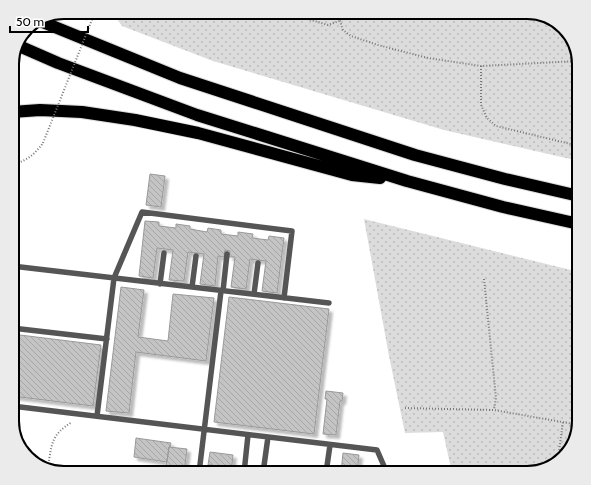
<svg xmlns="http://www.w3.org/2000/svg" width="591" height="485" font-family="Cabin,sans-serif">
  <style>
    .green { fill: url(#green-dots) }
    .building { fill: url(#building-back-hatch); stroke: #999; filter: url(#shadow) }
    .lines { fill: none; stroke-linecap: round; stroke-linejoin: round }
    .motorway-casing { stroke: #dbdbdb; stroke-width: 14 }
    .path { stroke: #777; stroke-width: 2; stroke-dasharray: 1 2; stroke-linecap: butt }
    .service { stroke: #555; stroke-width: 5.5 }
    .motorway { stroke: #000; stroke-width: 12 }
    .path-bridge { stroke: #777; stroke-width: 2; stroke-dasharray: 1 2; stroke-linecap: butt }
    .rim { fill: none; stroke: #000; stroke-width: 2 }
  </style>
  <defs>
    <pattern id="green-dots" width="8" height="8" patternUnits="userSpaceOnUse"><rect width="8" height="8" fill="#dcdcdc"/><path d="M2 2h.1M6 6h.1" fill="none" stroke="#bbb" stroke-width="1.8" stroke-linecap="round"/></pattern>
    <pattern id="building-back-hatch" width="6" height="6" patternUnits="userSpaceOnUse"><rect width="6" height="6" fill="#c4c4c4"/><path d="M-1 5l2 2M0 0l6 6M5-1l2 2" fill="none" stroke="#a7a7a7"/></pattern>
    <filter id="shadow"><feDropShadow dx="3.5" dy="3.5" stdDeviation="1" flood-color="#0004"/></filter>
  </defs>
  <rect width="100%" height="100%" fill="#fff"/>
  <!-- green -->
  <path class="green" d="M66,12H90L87,21Z
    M112,12H528L562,25L579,64V161L444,130L213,61L122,26Z
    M364,219L579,272V424L566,456L527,473H452L443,432L405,433L389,356Z"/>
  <!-- building -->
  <path class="building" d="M150,174L165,176L161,207L146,205Z
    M145,221L159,222V226L176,228V224L190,226V229L207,232L208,228L221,230V234L238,236V232L253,234L252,238L268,240L269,236L284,238L277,293L262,291L266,261L250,259L246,289L231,287L235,257H229L230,251L225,250L224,257L218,256L215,286L200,284L204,254L188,252L184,281L169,280L173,250L157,248L153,278L139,276Z
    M121,287L144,290L138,337L168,341L173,294L214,298L206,361L136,352L129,413L106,411Z
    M229,297L329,309L314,434L214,422Z
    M12,334L101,345L93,406L12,396Z
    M326,391L343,393L342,401H340L336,435L323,434L327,399H325Z
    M136,438L171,443L170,447H169L167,462L134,457Z
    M169,447L187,449L184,473H165Z
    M210,452L233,455L231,473H211L212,465H208Z
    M343,453L359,455L357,473H341Z"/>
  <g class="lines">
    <defs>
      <path id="motorway" d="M40,21L180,78L415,155L505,179L579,196
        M19,46L58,63L197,115L407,181L503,207L579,224
        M12,112L40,110L82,112L135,120L198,133L352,175L380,178"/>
    </defs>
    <!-- motorway casing -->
    <use href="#motorway" class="motorway-casing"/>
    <!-- path -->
    <path class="path" d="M284,12L328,25L339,21
      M337,12L343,30L351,36L378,45L428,58L481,66L578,61
      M481,66V105L487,118L496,126L579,146
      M12,164C26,162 35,154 43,143
      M484,279L496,398L494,410
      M405,408L494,410L579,425
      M558,459L563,422
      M48,467C52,443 51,435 72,422"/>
    <!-- service -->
    <path class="service" d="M12,266L329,303
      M160,284L164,253
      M192,287L196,256
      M223,291L227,254
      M254,294L258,263
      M12,328L107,339
      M12,406L377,450L387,473
      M97,416L114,278L142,212L292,231L284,298
      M199,473L221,291
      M244,473L248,435
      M263,473L268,437
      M326,473L330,445"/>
    <!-- motorway -->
    <use href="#motorway" class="motorway"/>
    <!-- path-bridge -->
    <path class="path-bridge" d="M43,143L95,12"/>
  </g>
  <!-- crop -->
  <path d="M0 0H591V485H0ZM64 19H527A45 45 0 0 1 572 64V421A45 45 0 0 1 527 466H64A45 45 0 0 1 19 421V64A45 45 0 0 1 64 19Z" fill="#ebebeb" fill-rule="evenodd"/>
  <path class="rim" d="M64 19H527A45 45 0 0 1 572 64V421A45 45 0 0 1 527 466H64A45 45 0 0 1 19 421V64A45 45 0 0 1 64 19Z"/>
  <!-- scale -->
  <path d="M10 26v6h78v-6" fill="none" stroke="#000000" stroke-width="2"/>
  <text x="16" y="26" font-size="12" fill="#000000" stroke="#ffffff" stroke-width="3" paint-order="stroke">50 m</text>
</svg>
